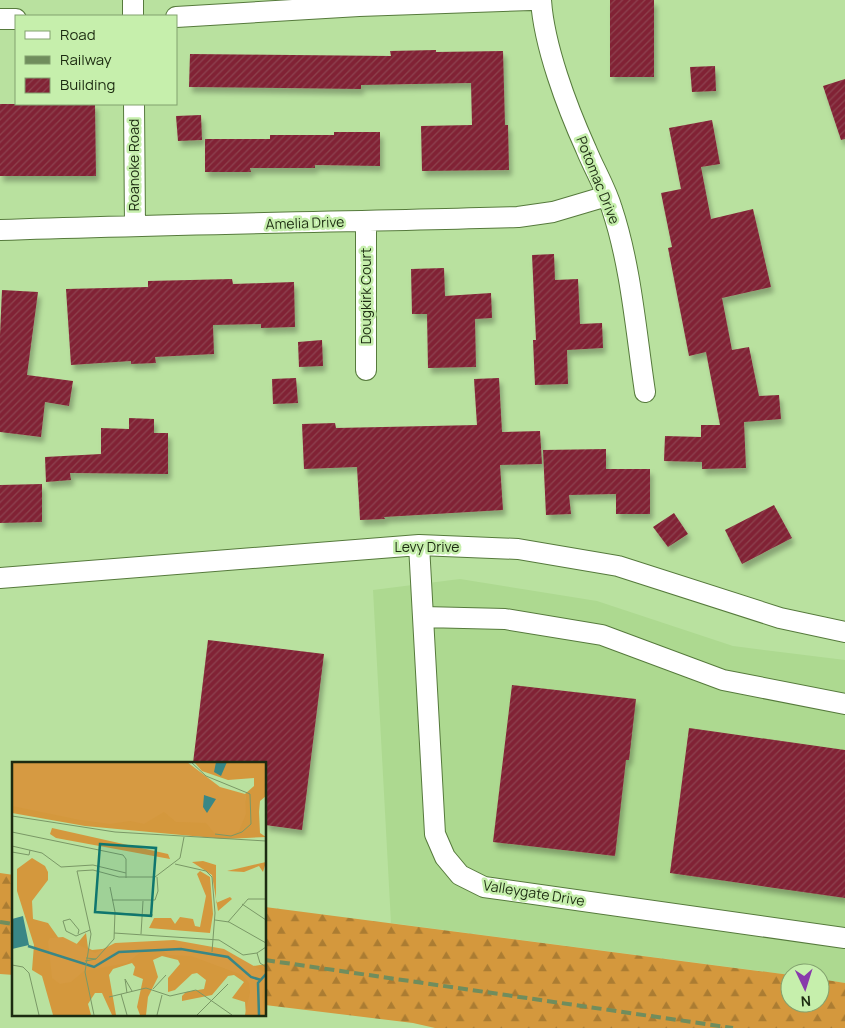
<svg xmlns="http://www.w3.org/2000/svg" width="845" height="1028" font-family="Manrope,sans-serif">
  <style>
    .built { fill: #add990 }
    .forest { fill: url(#forest-firs) }
    .building { fill: url(#building-hatch); filter: url(#shadow) }
    .lines { fill: none; stroke-linecap: round; stroke-linejoin: round }
    .street-casing { stroke: #567a3c; stroke-width: 22 }
    .street { stroke: #fff; stroke-width: 20 }
    .rail { stroke: #708d5d; stroke-width: 4; stroke-dasharray: 10 5; stroke-linecap: butt }
    .labels { text-anchor: middle; stroke-width: 5; stroke-linejoin: round; paint-order: stroke }
    .street-label { font-size: 14px; fill: #1c2b11; stroke: #c6efac }
    .inset-river { fill: none; stroke: #398786; stroke-width: 2.5 }
    .inset-road { fill: none; stroke: #7a9866; stroke-width: 1 }
    .view { fill: #0f766e; fill-opacity: 0.15; stroke: #0f766e; stroke-width: 2.5 }
    .inset-edge { fill: none; stroke: #1c2b11; stroke-width: 2.5 }
  </style>
  <defs>
    <pattern id="forest-firs" width="22" height="20" patternUnits="userSpaceOnUse" patternTransform="scale(1.25)"><rect width="22" height="20" fill="#d4983d"/><path d="M5 1l3.5 6h-7zM16 11l3.5 6h-7z" fill="#ab7c32"/></pattern>
    <pattern id="building-hatch" width="6" height="6" patternUnits="userSpaceOnUse" patternTransform="scale(1.25)"><rect width="6" height="6" fill="#812335"/><path d="M-1 1l2-2M0 6l6-6M5 7l2-2" fill="none" stroke="#8d424f"/></pattern>
    <filter id="shadow"><feDropShadow dx="3" dy="5.5" stdDeviation="2.5" flood-color="#0004"/></filter>
  </defs>
  <rect width="100%" height="100%" fill="#b9e19f"/>
  <!-- built -->
  <path class="built" d="M460,579L597,601L733,646L845,660V983L820,979V973H790V975L391,923L373,590Z"/>
  <!-- forest -->
  <path class="forest" d="M0,873L14,875V975L0,974Z
    M265,907L790,975V1003H820V979L845,983V1028H435L413,1023L265,1005Z"/>
  <!-- building -->
  <path class="building" d="M610,0H654V77H610Z
    M436,50V52L503,51L505,125H508L509,170L422,171L421,126L472,125L471,83L361,85V89L189,87L190,54L391,56L390,51Z
    M715,66L716,91L692,92L690,67Z
    M845,79V139L841,140L823,86Z
    M0,104H95L96,176H0Z
    M201,115L202,140L178,141L176,116Z
    M712,120L720,164L701,167L711,219L753,209L771,287L722,298L732,350L749,347L759,396L779,395L781,419L744,422L746,468L702,469V462L664,461L665,436L701,437V425H720L706,352L689,356L668,248L672,247L661,193L681,189L669,128Z
    M334,132H380V166L315,165V168H250L251,172H205V139H270V135H334Z
    M554,254L555,280L578,279L580,324L602,323L603,348L567,350L568,384L535,385L533,340H536L532,255Z
    M444,268L445,296L491,293L492,318L475,319L476,367L428,368L427,314H412L411,269Z
    M232,279L233,284L294,282L295,327L261,328V324L213,325L214,354L155,357L156,363L131,364V361L71,365L66,289L148,287V281Z
    M2,290L38,292L27,375L73,381L69,406L45,402L41,437L0,432V335Z
    M322,340L323,366L299,367L298,342Z
    M296,378L298,403L273,404L272,379Z
    M499,378L502,432L540,431L542,464L500,465L503,510L384,517L385,519L360,520L357,467L304,469L302,424L335,423L336,428L477,425L474,379Z
    M129,418L154,419V433H168V474L70,473L71,480L46,482L45,457L101,454V428L129,429Z
    M606,449V469H650V514H616V494L569,495L571,514L546,515L543,450Z
    M42,484V522L0,523V485Z
    M774,505L792,538L742,564L725,530Z
    M674,513L688,534L668,547L653,527Z
    M208,640L324,654L302,830L265,825V763H193Z
    M512,685L636,699L629,760H626L615,856L493,842Z
    M689,728L845,750V898L670,873Z"/>
  <g class="lines">
    <defs>
      <path id="street" d="M133,0V16
        M541,0C544,46 567,107 586,149C594,169 606,188 612,209C631,266 636,332 645,392
        M176,17L359,6L531,0
        M0,19H16
        M134,104L135,226
        M366,221V370
        M0,230C173,224 345,222 518,217L553,212L607,196
        M419,545L435,834L445,857L460,875L484,887L845,938
        M0,578L419,545L518,549L618,566L780,618L845,632
        M423,617L505,619L602,635L723,680L845,704"/>
    </defs>
    <!-- street casing -->
    <use href="#street" class="street-casing"/>
    <!-- street -->
    <use href="#street" class="street"/>
    <!-- rail -->
    <path class="rail" d="M0,922L14,924
      M265,960L733,1028"/>
  </g>
  <g class="labels">
    <!-- street labels -->
    <g class="street-label">
      <text transform="translate(134 165) rotate(-90)" y="5">Roanoke Road</text>
      <text transform="translate(598 180) rotate(68)" y="5">Potomac Drive</text>
      <text transform="translate(305 223) rotate(-2)" y="5">Amelia Drive</text>
      <text transform="translate(366 296) rotate(-90)" y="5">Dougkirk Court</text>
      <text x="427" y="552">Levy Drive</text>
      <text transform="translate(534 893) rotate(9)" y="5">Valleygate Drive</text>
    </g>
  </g>
  <!-- overview -->
  <g transform="translate(12 762)">
    <rect width="254" height="254" fill="#b9e19f"/>
    <path d="M0,0H175L208,25L233,32L236,53L230,75L48,59L0,49Z" fill="#d69a42"/>
    <path d="M182,0H254V34L248,39L247,50L248,71L254,75L213,77L73,64L0,51V44L68,58L98,62L118,59L132,62L152,50L164,60L194,61L203,72L219,74L227,69L234,52L233,32L242,24V16L216,18L190,9ZM40,66L156,92L158,97L44,76L38,72ZM20,96L33,104L36,110V118L20,139L21,157L36,161L48,178L63,184L74,171L76,186L80,188L130,183L235,205L254,202V253H234L233,240L220,236L232,220L222,213L216,214L200,233L170,239V234L174,230L192,227L194,218L185,211L180,212L163,228L156,230V216L168,202L166,198L150,194L141,198L146,215L136,235L134,253H128L125,245L131,217L121,213L123,205L120,201L101,207L97,213L104,253H100L90,231H83L76,242L79,253H41L30,214L20,208L22,183L5,129V107ZM191,99L204,103V141L218,135L220,137L206,149L200,113L180,100ZM254,100L251,110L247,104L232,110L215,109ZM188,109L198,115L201,152L198,171L137,166L142,156H159L163,162L168,155L181,157L183,164L188,165L194,134L185,112Z" fill="#d4983d"/>
    <path d="M51,175L83,191L103,181L162,178L212,187L254,211L250,234L253,253H233L238,230L237,221L230,213L179,194L156,193L150,187L130,189L115,201L72,209L59,220L48,222L40,216L36,180L38,176Z" fill="#d69a42"/>
    <path d="M204,0H215L209,14L202,10ZM192,33L204,37L195,51L191,45ZM11,154L17,183L0,187V157Z" fill="#398786"/>
    <path class="inset-river" d="M16,184L82,205L107,190L169,187L216,195L239,215L249,218M247,253L246,221L254,212"/>
    <path class="inset-road" d="M179,0L194,14L238,32L239,62L230,70L219,74L203,72M0,54L103,70L254,79M0,70L111,93L114,97V116M0,84L30,91L49,105L81,103L114,111M0,90L17,93L18,88M163,102L194,109L200,115L203,151L200,190M100,138H143L146,129L145,115M230,142L254,158M103,151L141,153M203,158L217,160L254,181M216,160L236,137H254M102,171L207,178L231,193L245,191L254,185M66,172L67,168L58,157L51,159L54,169L64,174L78,168M129,172L131,139M245,191L248,201L254,205M84,197L102,177L103,150L98,125M73,199L84,197L74,196M0,203L11,205L17,211L27,253M141,227L154,213M115,231L113,217L120,229M109,232L115,253M97,235L134,226L158,234L184,228L220,253M82,253L73,210L79,172L65,109L81,108L107,115H143L168,96L172,75M145,253L150,233M185,253L216,222"/>
    <path class="view" d="M88,82L144,86L139,154L83,150Z"/>
    <rect width="254" height="254" class="inset-edge"/>
  </g>
  <!-- legend -->
  <rect x="15" y="15" width="162" height="90" fill="#c6efac" stroke="#82a16e"/>
  <rect x="25" y="31" width="25" height="8" fill="#ffffff" stroke="#82a16e"/>
  <text x="60" y="40" font-size="15" fill="#1c2b11">Road</text>
  <rect x="25" y="56" width="25" height="8" fill="#708d5d" stroke="#82a16e"/>
  <text x="60" y="65" font-size="15" fill="#1c2b11">Railway</text>
  <rect x="25" y="78" width="25" height="15" fill="url(#building-hatch)" stroke="#82a16e"/>
  <text x="60" y="90" font-size="15" fill="#1c2b11">Building</text>
  <!-- north arrow -->
  <g transform="translate(805 988) rotate(176)"><circle r="24" fill="#c6efac" stroke="#82a16e"/>
  <path d="M0-4L9 19L0 12L-9 19Z" fill="#883aab"/>
  <text y="-8" font-size="14" font-weight="bold" text-anchor="middle" fill="#1c2b11">N</text>
  </g>
</svg>
